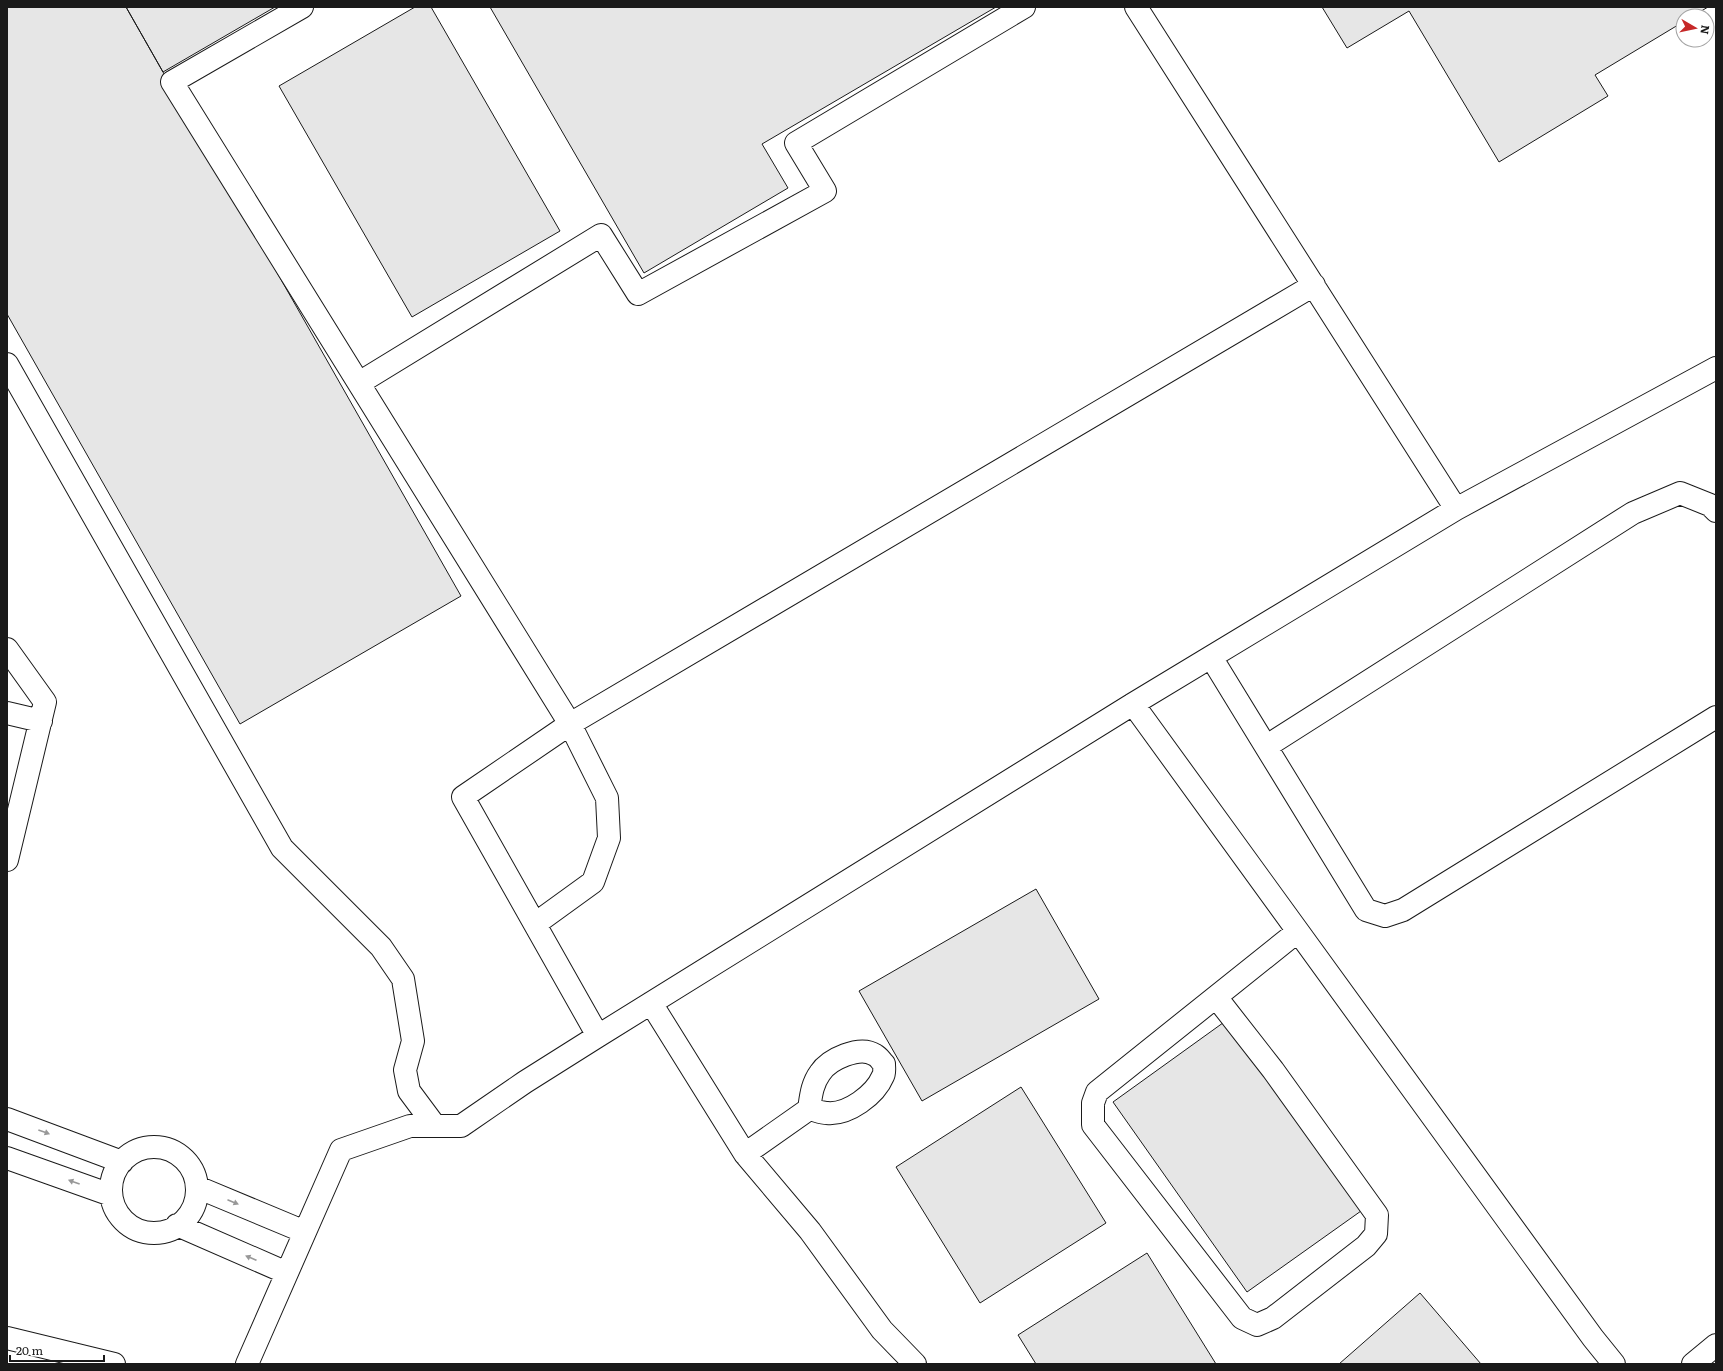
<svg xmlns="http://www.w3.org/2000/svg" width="1723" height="1371" font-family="Literata,serif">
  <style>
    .building { fill: #e6e6e6; stroke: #1a1a1a }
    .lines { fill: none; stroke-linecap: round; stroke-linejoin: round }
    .minor-casing { stroke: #1a1a1a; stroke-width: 24 }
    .minor { stroke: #fff; stroke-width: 22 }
    .oneway { fill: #989898 }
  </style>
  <rect width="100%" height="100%" fill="#fff"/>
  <!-- building -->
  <path class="building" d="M7,7H126L461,596L240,724L7,314Z
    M126,7H275L163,72Z
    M415,7H431L560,231L412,317L279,86Z
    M490,7H996L762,144L788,188L644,273Z
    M1322,7H1708L1693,16H1683V22L1595,75L1608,96L1499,162L1409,11L1347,48Z
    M1036,889L1099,999L922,1101L859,991Z
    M1227,1020L1361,1211L1247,1292L1113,1102Z
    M1021,1087L1106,1223L980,1303L896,1167Z
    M1147,1253L1216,1364H1036L1018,1335Z
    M1420,1293L1481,1364H1339Z"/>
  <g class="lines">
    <defs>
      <path id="minor" d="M302,7L172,82L570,724L463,797L598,1036
        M1136,7L1456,509
        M7,364L282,848L381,947L403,979L413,1041L405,1070L409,1091L435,1126
        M359,383L601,235L638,294L825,191L796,143L1024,7
        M7,649L45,702L7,860
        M1211,657L1366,910L1385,916L1403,910L1716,717
        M1133,704L1593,1338L1614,1364
        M7,713L41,721
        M1267,746L1633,513L1680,493L1710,505L1716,511
        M535,924L593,882L609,838L607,798L570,724L1314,285
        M1216,997L1273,1070L1377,1215L1376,1234L1366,1246L1273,1318L1257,1325L1242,1318L1093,1125V1103L1097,1092L1297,932
        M651,1003L745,1154L810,1231L882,1330L915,1364
        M7,1119L122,1162
        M111 1190a43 43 0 1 1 86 0a43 43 0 1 1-86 0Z
        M745,1154L809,1109C811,1096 812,1084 820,1073C829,1059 860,1045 875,1055C879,1057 881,1061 884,1064C884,1068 885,1073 883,1076C875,1095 848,1115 827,1113C821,1113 815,1110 809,1109
        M7,1158L111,1195
        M197,1187L305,1232
        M177,1225L287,1273
        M7,1338L114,1364
        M247,1364L341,1150L410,1126H461L525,1082L598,1036L1133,704L1456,509L1716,368
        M1693,1364L1716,1345"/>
    </defs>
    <!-- minor casing -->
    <use href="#minor" class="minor-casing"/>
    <!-- minor -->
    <use href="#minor" class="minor"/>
  </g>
  <!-- one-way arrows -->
  <defs><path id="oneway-solid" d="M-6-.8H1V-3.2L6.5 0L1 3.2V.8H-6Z"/></defs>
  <g class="oneway">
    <use href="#oneway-solid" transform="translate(44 1132) rotate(20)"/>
    <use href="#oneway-solid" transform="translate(74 1182) rotate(-160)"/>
    <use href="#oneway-solid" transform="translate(233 1202) rotate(23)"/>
    <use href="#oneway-solid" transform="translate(251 1258) rotate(-157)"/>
  </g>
  <!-- border -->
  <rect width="1723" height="1371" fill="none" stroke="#1a1a1a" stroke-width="16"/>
  <!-- north arrow -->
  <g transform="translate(1695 28) rotate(99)"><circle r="19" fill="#ffffff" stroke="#a3a3a3"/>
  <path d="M0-3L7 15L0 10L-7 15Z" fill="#c62828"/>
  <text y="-6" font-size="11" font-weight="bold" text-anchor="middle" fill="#1a1a1a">N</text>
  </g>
  <!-- scale -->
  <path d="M10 1355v6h94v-6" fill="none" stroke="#1a1a1a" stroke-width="2"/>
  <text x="16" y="1355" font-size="12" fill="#1a1a1a" stroke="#ffffff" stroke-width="3" paint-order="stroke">20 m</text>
</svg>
